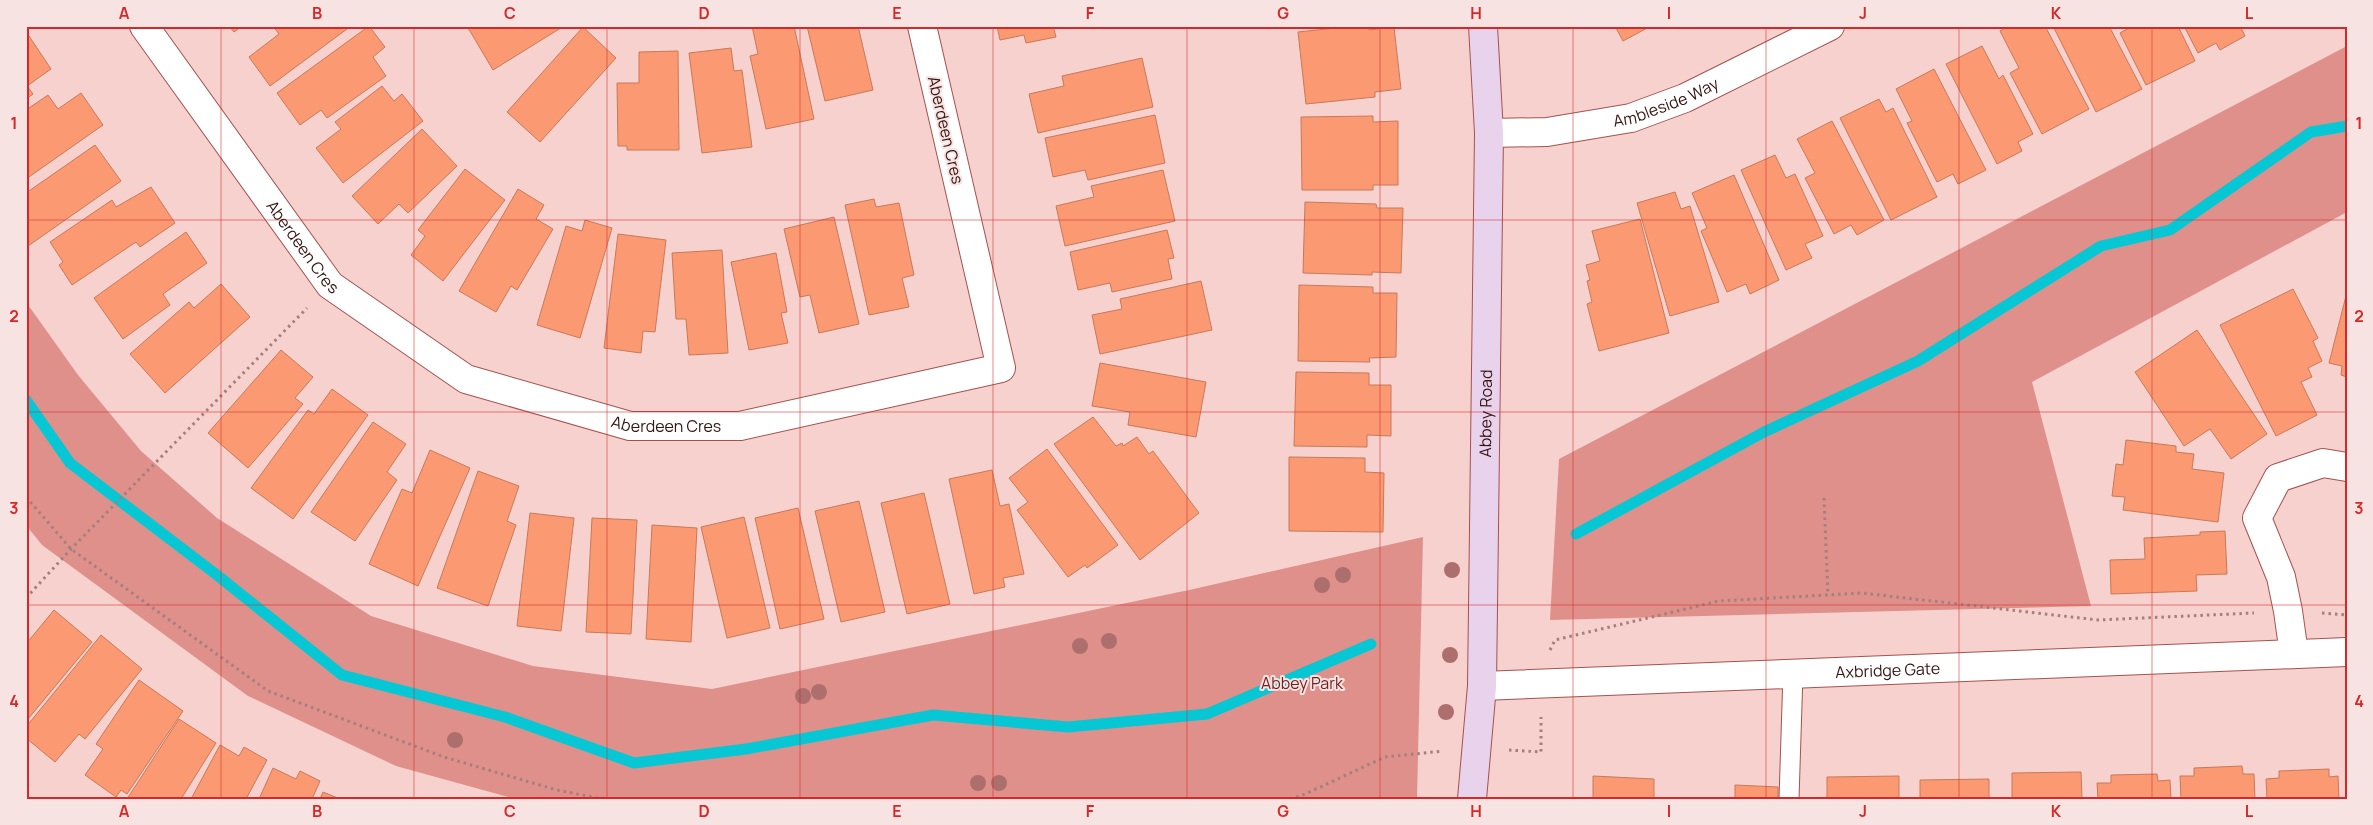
<svg xmlns="http://www.w3.org/2000/svg" width="2373" height="825" font-family="Manrope,sans-serif">
  <style>
    .green { fill: #df908b }
    .lines { fill: none; stroke-linecap: round; stroke-linejoin: round }
    .stream { stroke: #08c7d4; stroke-width: 11 }
    .building { fill: #fb9a72; stroke: #c87958 }
    .lane-casing { stroke: #a4524f; stroke-width: 21 }
    .street-casing { stroke: #a4524f; stroke-width: 30 }
    .secondary-casing { stroke: #a4524f; stroke-width: 30 }
    .path { stroke: #a37f7d; stroke-width: 3; stroke-dasharray: 2.5 4; stroke-linecap: butt }
    .lane { stroke: #fff; stroke-width: 19 }
    .street { stroke: #fff; stroke-width: 28 }
    .secondary { stroke: #e9d2ec; stroke-width: 28 }
    .tree { fill: #ad6f6e }
    .grid { fill: none; stroke: #d62828; stroke-width: 1; stroke-opacity: 0.55 }
    .labels { text-anchor: middle; stroke-width: 4; stroke-linejoin: round; paint-order: stroke }
    .street-label { font-size: 16px; fill: #351413; stroke: #f7e3e1 }
    .park-label { font-size: 16px; fill: #701f20; stroke: #f7e3e1 }
    .neatline { fill: none; stroke: #d62828; stroke-width: 2 }
    .grid-label { font-size: 16px; text-anchor: middle; font-weight: bold; fill: #d62828 }
  </style>
  <rect width="100%" height="100%" fill="#f7d1ce"/>
  <!-- green -->
  <path class="green" d="M2347,46V212L2032,382L2091,606L1550,620L1559,459Z
    M26,302L78,375L141,451L217,518L371,616L533,666L712,689L1189,590L1423,537L1417,799H515L396,766L248,696L42,545L26,525Z"/>
  <g class="lines">
    <!-- stream -->
    <path class="stream" d="M26,400L70,463L217,575L342,675L505,717L634,763L746,749L933,715L1068,727L1207,714L1371,644
      M1576,534L1764,432L1918,361L2101,246L2170,230L2311,132L2347,126"/>
  </g>
  <!-- building -->
  <path class="building" d="M229,26H242L234,32Z
    M273,26H351L270,86L249,57L279,34Z
    M369,26L385,47L373,57L386,76L327,118L321,110L300,125L277,93Z
    M467,26H564L493,70Z
    M752,26H794L814,119L766,129L750,56L758,54Z
    M807,26H858L873,90L825,101Z
    M997,26H1053L1056,37L1026,43L1024,35L1000,40Z
    M1354,26H1369V30L1394,27L1401,89L1375,92V97L1306,104L1298,32Z
    M1615,26H1651L1623,41Z
    M2009,26H2045L2089,109L2042,134L2010,73L2019,68L2000,31Z
    M2053,26H2109L2142,89L2096,112Z
    M2128,26H2178L2195,61L2146,85L2120,33L2129,28Z
    M2184,26H2240L2245,36L2220,50L2216,43L2198,53Z
    M583,27L616,58L540,142L507,112Z
    M29,36L51,69L27,86L33,94L26,99V37Z
    M1982,46L1999,79L2003,75L2033,134L2018,142L2022,151L1997,164L1946,64Z
    M731,48L734,71L742,70L752,147L702,153L689,53Z
    M678,51L679,150H627V146H618L617,83H639V52Z
    M1142,58L1153,107L1038,133L1029,94L1064,86L1062,76Z
    M1934,69L1986,170L1958,184L1953,174L1937,182L1907,123L1912,121L1896,89Z
    M382,86L394,101L402,94L423,121L343,183L316,148L341,129L335,122Z
    M81,93L103,125L26,179V110L48,95L58,109Z
    M1879,99L1886,112L1893,108L1937,197L1891,220L1840,118Z
    M1155,115L1165,163L1088,180L1085,170L1053,177L1045,138Z
    M1373,116V122L1398,121V185H1373V190H1302L1301,117Z
    M1832,121L1884,220L1857,235L1851,225L1834,234L1805,178L1815,173L1797,139Z
    M422,129L457,166L408,213L399,204L378,224L352,196Z
    M95,145L121,181L28,246L26,193Z
    M1775,155L1786,178L1795,174L1823,236L1805,244L1812,258L1786,270L1741,170Z
    M465,169L505,200L443,281L411,255L425,236L418,230Z
    M1163,170L1175,221L1065,246L1056,206L1094,197L1091,186Z
    M1734,175L1779,280L1750,294L1746,284L1727,292L1701,231L1707,228L1692,193Z
    M151,187L175,223L140,247L136,242L72,285L59,265L63,262L50,242L112,200L116,207Z
    M518,189L544,205L536,219L553,229L517,290L511,286L496,312L459,291Z
    M1675,192L1681,209L1690,206L1719,302L1670,316L1637,203Z
    M874,199L876,207L899,203L914,275L902,278L909,307L869,315L845,205Z
    M1305,202L1376,204L1377,208H1403L1401,273L1372,272V275L1303,273Z
    M834,217L859,324L819,333L810,295L800,297L784,229Z
    M1640,219L1669,333L1599,351L1587,304L1592,302L1587,281L1590,280L1586,265L1600,261L1592,231Z
    M585,220L612,228L580,338L537,325L566,226L582,231Z
    M1167,230L1174,258L1168,259L1172,279L1112,292L1110,283L1078,290L1070,252Z
    M186,232L207,263L163,294L170,305L123,339L94,298Z
    M618,234L666,240L655,332L643,331L641,353L604,348Z
    M722,250L728,353L689,355L686,319H676L672,253Z
    M776,253L787,312L781,313L788,343L749,350L731,262Z
    M1201,281L1212,330L1100,354L1092,315L1122,309L1120,299Z
    M221,284L250,317L165,393L130,354L189,302L194,308Z
    M1299,285L1373,287V293H1397L1396,357L1369,358L1370,362L1298,361Z
    M2293,289L2318,338L2313,341L2322,361L2308,368L2312,377L2301,382L2317,415L2276,436L2220,325Z
    M2347,292V377L2341,375L2342,366L2329,363Z
    M2197,330L2267,434L2231,459L2210,429L2184,446L2135,372Z
    M281,350L313,377L295,398L303,404L248,468L208,433Z
    M1100,363L1206,382L1196,437L1128,425L1130,412L1092,406Z
    M1296,372L1369,373V385H1391V436L1367,435V447L1294,446Z
    M332,389L368,415L293,519L251,488L308,410L314,414Z
    M1093,417L1116,446L1122,443L1123,446L1137,437L1149,454L1153,451L1199,513L1140,560L1054,444Z
    M373,422L406,444L387,472L397,480L355,541L311,512Z
    M2126,440L2176,446V452L2194,454L2192,469L2224,473L2218,522L2123,510L2125,497L2112,496L2116,464L2123,465Z
    M1047,449L1118,545L1087,568L1085,565L1068,577L1017,510L1028,502L1009,478Z
    M430,450L470,468L418,586L369,564L402,489L412,493Z
    M1289,457L1365,458V472L1384,473L1383,532L1289,531Z
    M992,470L1000,506L1009,504L1024,574L1003,578L1005,587L974,594L949,479Z
    M478,471L519,486L507,521L516,525L488,606L437,588Z
    M924,493L950,604L907,614L881,503Z
    M859,501L885,612L841,622L815,511Z
    M798,508L824,619L780,629L755,518Z
    M530,513L574,518L561,631L517,626Z
    M744,517L770,628L727,638L701,527Z
    M592,518L637,520L631,634L586,632Z
    M652,525L697,528L691,642L646,639Z
    M2225,531L2227,574L2196,575L2197,591L2111,594L2110,560L2145,559L2144,538L2200,535V532Z
    M54,610L92,642L28,719L26,717V644Z
    M101,635L142,669L85,739L79,734L55,762L26,738V727Z
    M139,680L183,711L127,794L121,790L116,797L85,775L103,749L96,744Z
    M179,719L216,743L181,799H127Z
    M220,745L239,756L244,747L267,760L246,799H191Z
    M2242,766L2243,774H2254L2255,799H2181L2180,776H2194V768Z
    M273,768L296,779L300,771L320,781L312,799H259Z
    M2329,769V777L2338,776L2339,799H2267L2266,779L2279,778V771Z
    M2081,772L2082,799H2012V773Z
    M2157,774L2158,781L2170,780L2171,799H2098L2097,783H2111V775Z
    M1593,776L1654,779V799H1593Z
    M1899,776V799H1827V777Z
    M1989,779V799H1920V780Z
    M1735,785L1778,787V799H1735Z
    M323,792L340,799H320Z"/>
  <g class="lines">
    <defs>
      <path id="lane" d="M1789,799L1793,673"/>
      <g id="street">
        <path id="s1" d="M144,26L330,285L466,379L630,426H740L1001,368L922,26"/>
        <path id="s2" d="M1489,133L1547,132L1631,118L1685,98L1830,26"/>
        <path d="M2294,654L2288,611L2281,577L2257,518L2278,478L2323,463L2347,467"/>
        <path id="s3" d="M1482,686L2347,652"/>
      </g>
      <g id="secondary">
        <path id="s4" d="M1472,799L1482,686L1489,133L1483,26"/>
      </g>
    </defs>
    <!-- lane casing -->
    <use href="#lane" class="lane-casing"/>
    <!-- street casing -->
    <use href="#street" class="street-casing"/>
    <!-- secondary casing -->
    <use href="#secondary" class="secondary-casing"/>
    <!-- path -->
    <path class="path" d="M26,497L71,549L268,691L444,757L557,790L602,799
      M1824,498L1828,595
      M26,598L71,549L307,308
      M2322,613L2347,615
      M1550,650L1555,640L1719,601L1862,593L2098,620L2254,613
      M1509,750L1541,752V717
      M1290,799L1303,795L1385,757L1443,751"/>
    <!-- lane -->
    <use href="#lane" class="lane"/>
    <!-- street -->
    <use href="#street" class="street"/>
    <!-- secondary -->
    <use href="#secondary" class="secondary"/>
  </g>
  <!-- trees -->
  <g class="tree">
    <circle cx="1452" cy="570" r="8"/>
    <circle cx="1343" cy="575" r="8"/>
    <circle cx="1322" cy="585" r="8"/>
    <circle cx="1109" cy="641" r="8"/>
    <circle cx="1080" cy="646" r="8"/>
    <circle cx="1450" cy="655" r="8"/>
    <circle cx="819" cy="692" r="8"/>
    <circle cx="803" cy="696" r="8"/>
    <circle cx="1446" cy="712" r="8"/>
    <circle cx="455" cy="740" r="8"/>
    <circle cx="978" cy="783" r="8"/>
    <circle cx="999" cy="783" r="8"/>
  </g>
  <!-- grid -->
  <path class="grid" d="M221,26V799M414,26V799M607,26V799M800,26V799M993,26V799M1187,26V799M1380,26V799M1573,26V799M1766,26V799M1959,26V799M2152,26V799M26,220H2347M26,412H2347M26,605H2347"/>
  <g class="labels">
    <!-- street labels -->
    <g class="street-label">
      <text dy="6" stroke="none"><textPath href="#s2" startOffset="181">Ambleside Way</textPath></text>
      <text transform="translate(946 130) rotate(77)" y="6">Aberdeen Cres</text>
      <text dy="6" stroke="none"><textPath href="#s1" startOffset="272">Aberdeen Cres</textPath></text>
      <text dy="6" stroke="none"><textPath href="#s4" startOffset="386">Abbey Road</textPath></text>
      <text dy="6" stroke="none"><textPath href="#s1" startOffset="691">Aberdeen Cres</textPath></text>
      <text dy="6" stroke="none"><textPath href="#s3" startOffset="406">Axbridge Gate</textPath></text>
    </g>
    <!-- park labels -->
    <g class="park-label">
      <text x="1302" y="689">Abbey Park</text>
    </g>
  </g>
  <!-- border -->
  <rect width="2373" height="825" fill="none" stroke="#f7e3e1" stroke-width="55"/>
  <rect x="28" y="28" width="2318" height="770" class="neatline"/>
  <g class="grid-label">
    <text x="124" y="19">A</text>
    <text x="317" y="19">B</text>
    <text x="510" y="19">C</text>
    <text x="704" y="19">D</text>
    <text x="897" y="19">E</text>
    <text x="1090" y="19">F</text>
    <text x="1283" y="19">G</text>
    <text x="1476" y="19">H</text>
    <text x="1669" y="19">I</text>
    <text x="1863" y="19">J</text>
    <text x="2056" y="19">K</text>
    <text x="2249" y="19">L</text>
    <text x="14" y="129">1</text>
    <text x="2359" y="129">1</text>
    <text x="14" y="322">2</text>
    <text x="2359" y="322">2</text>
    <text x="14" y="514">3</text>
    <text x="2359" y="514">3</text>
    <text x="14" y="707">4</text>
    <text x="2359" y="707">4</text>
    <text x="124" y="817">A</text>
    <text x="317" y="817">B</text>
    <text x="510" y="817">C</text>
    <text x="704" y="817">D</text>
    <text x="897" y="817">E</text>
    <text x="1090" y="817">F</text>
    <text x="1283" y="817">G</text>
    <text x="1476" y="817">H</text>
    <text x="1669" y="817">I</text>
    <text x="1863" y="817">J</text>
    <text x="2056" y="817">K</text>
    <text x="2249" y="817">L</text>
  </g>
</svg>
